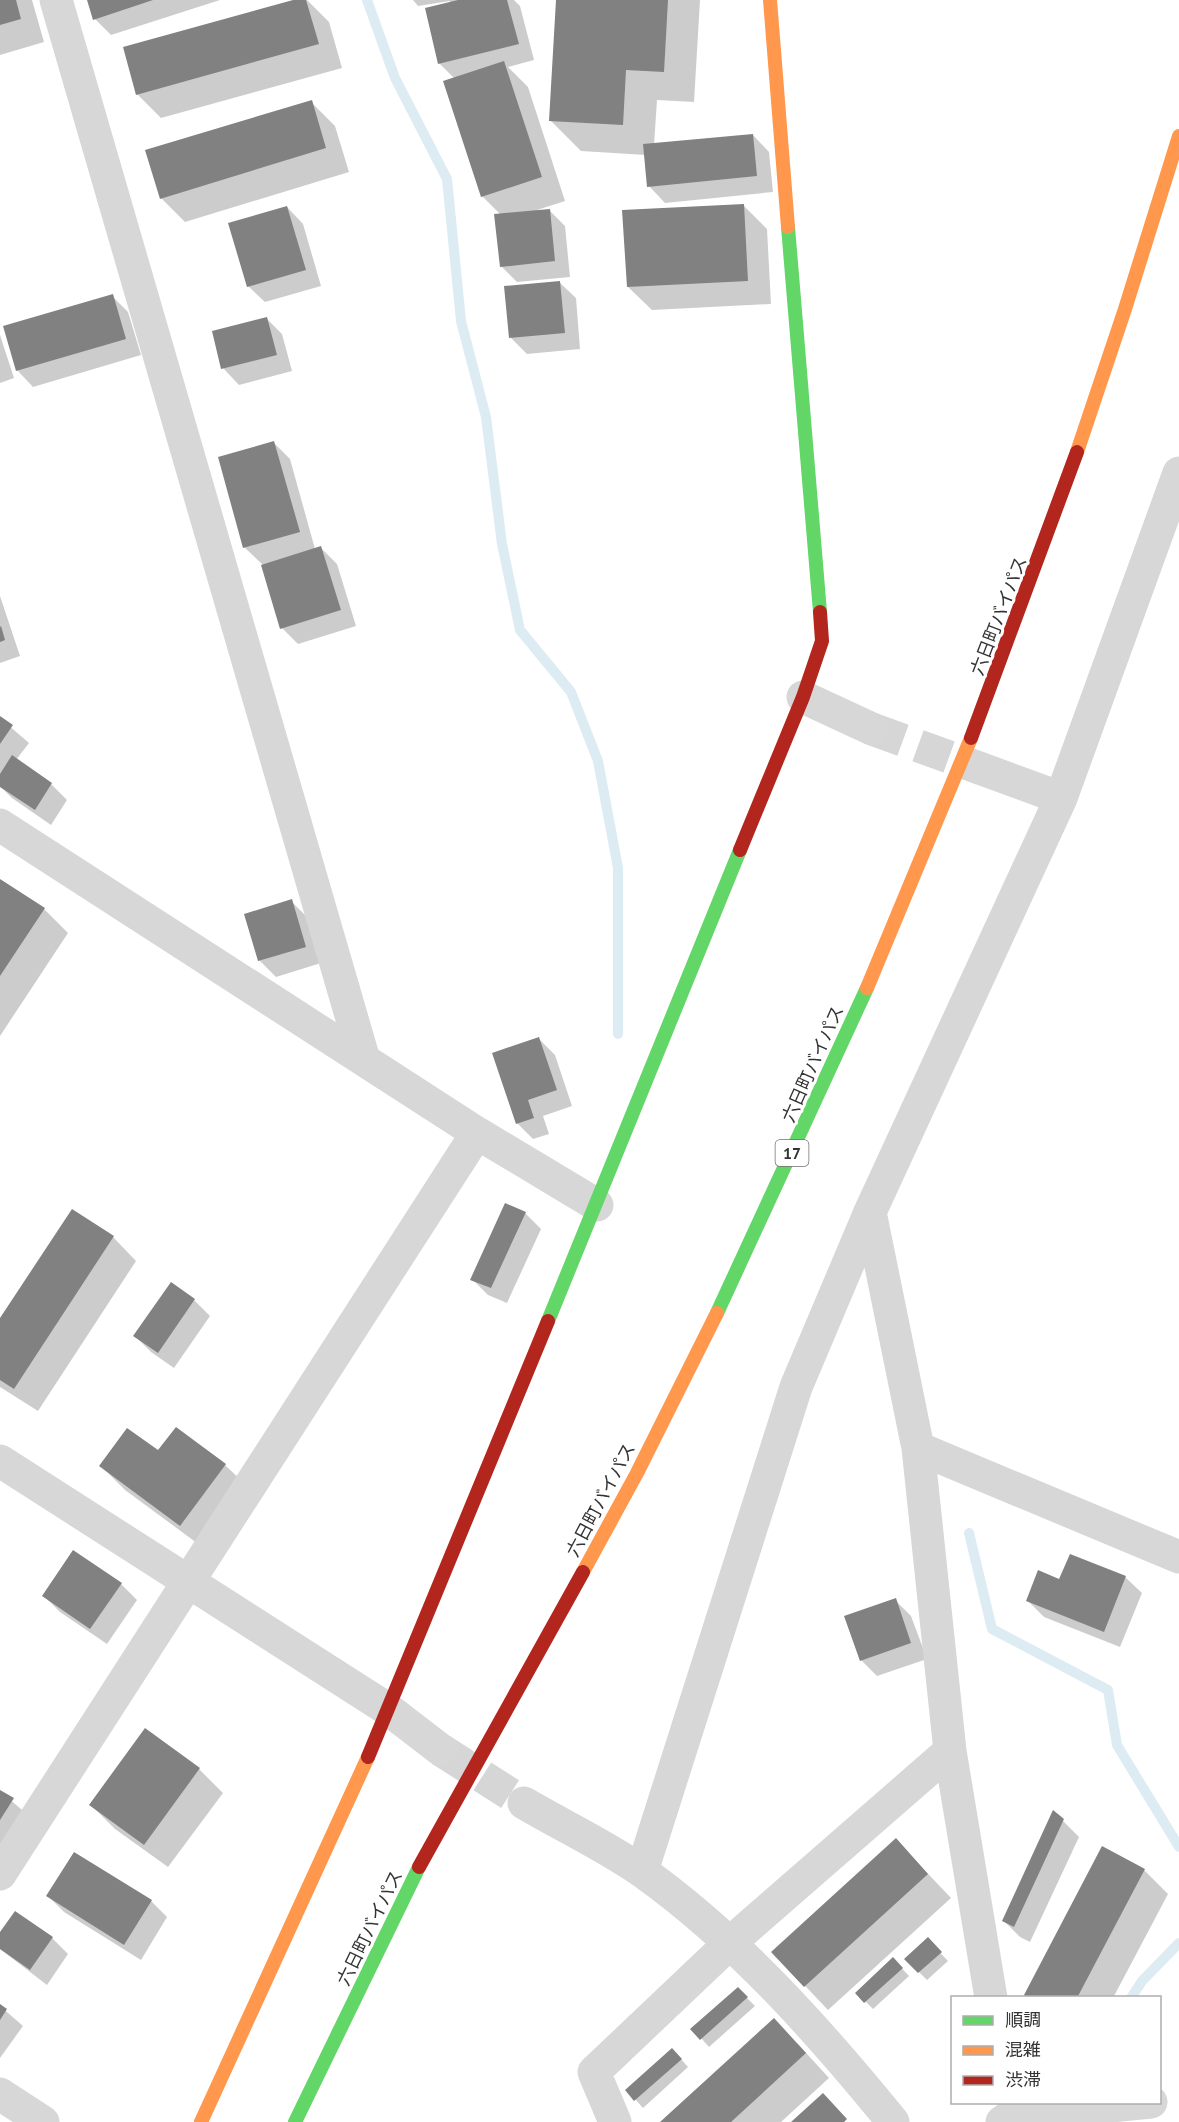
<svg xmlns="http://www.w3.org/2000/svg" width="1179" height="2122" font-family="'PT Sans','Noto Sans JP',sans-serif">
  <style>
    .shadow { fill: #0003 }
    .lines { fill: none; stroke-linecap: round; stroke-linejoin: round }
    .stream { stroke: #ddebf3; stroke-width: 10 }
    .building { fill: #818181 }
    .street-tunnel { stroke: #d6d6d6; stroke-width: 33; stroke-dasharray: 33 16; stroke-linecap: butt }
    .street { stroke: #d7d7d7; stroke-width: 33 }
    .fast { stroke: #63d668; stroke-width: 14 }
    .slow { stroke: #ff974d; stroke-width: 14 }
    .jam { stroke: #b3261e; stroke-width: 14 }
    .labels { text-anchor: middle; stroke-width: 6; stroke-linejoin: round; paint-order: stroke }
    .shield { fill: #fff; stroke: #707070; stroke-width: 1.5 }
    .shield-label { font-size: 16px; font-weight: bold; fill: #333 }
    .street-label { font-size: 18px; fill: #333; stroke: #fff }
  </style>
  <rect width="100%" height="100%" fill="#fff"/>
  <!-- shadow -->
  <path class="shadow" d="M0,0H32L44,42L0,55Z
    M89,0H220L111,35L95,19Z
    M298,0H307L329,22L342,68L161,118L137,94Z
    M413,0H514L520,6L534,60L508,67L528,87L565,201L537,210H549L565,226L570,277L517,282L501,266V215L482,196L455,79L440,64L426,9L450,4V1L418,6Z
    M557,0H700L694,102L657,100L654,145L753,135L769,152L773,192L665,203L649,186L646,155L581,151L550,120Z
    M311,102L335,126L349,172L185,222L161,198Z
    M743,205L767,229L771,304L652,310L628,287Z
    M287,207L303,224L321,286L265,302L248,286Z
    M559,282L576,298L580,349L527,354L511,338Z
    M112,296L128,312L141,355L33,387L17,370Z
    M266,318L282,334L292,371L239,385L223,368Z
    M0,335L14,378L0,383Z
    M274,443L290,459L315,549L321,548L337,564L356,626L298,644L282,628L262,564L245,548L220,458Z
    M0,596L20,656L0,663Z
    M0,718L29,743L16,760L51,784L67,800L51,825L12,798L0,786Z
    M0,881L44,909L68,933L0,1036Z
    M291,901L307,917L321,963L276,977L259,960Z
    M539,1039L555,1055L572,1106L543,1116L549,1134L533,1139L517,1123Z
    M525,1213L541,1229L507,1303L488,1295L472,1279Z
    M113,1237L136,1261L38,1411L0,1387V1321Z
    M194,1300L210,1316L174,1368L151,1352L135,1336Z
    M176,1429L225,1465L249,1488L205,1549L125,1490L101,1466L159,1453Z
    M1125,1577L1142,1593L1120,1647L1044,1617L1028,1601L1060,1581Z
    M121,1584L137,1600L107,1644L60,1612L44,1596Z
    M895,1600L911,1616L927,1659L877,1676L861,1660Z
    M199,1769L223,1793L168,1867L115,1829L91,1805Z
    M0,1791L29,1816L0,1860Z
    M1063,1821L1079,1837L1030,1942L1020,1937L1004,1921Z
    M896,1840L951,1898L828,2010L773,1952Z
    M1144,1870L1168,1894L1113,1998H1028Z
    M48,1896L151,1901L167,1917L141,1960L64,1912Z
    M0,1935L52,1938L68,1954L47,1985L0,1949Z
    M927,1939L948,1961L927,1980L906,1959Z
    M893,1959L909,1976L873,2009L857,1993Z
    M738,1989L755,2006L709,2047L693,2029Z
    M0,2006L23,2026L0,2058Z
    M797,2043L829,2078L781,2122H662Z
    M680,2058L688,2067L643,2108L627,2090Z"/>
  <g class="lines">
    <!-- stream -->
    <path class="stream" d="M367,0L395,78L447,179L461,321L486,417L502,544L520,630L571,692L598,761L618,868V1034
      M969,1533L992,1629L1108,1690L1117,1745L1179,1847
      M1131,1998L1142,1981L1179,1943"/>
  </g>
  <!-- building -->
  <path class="building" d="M0,0H16L21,19L0,25Z
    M87,0H153L93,20Z
    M293,0H306L319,44L136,95L123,47Z
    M458,0H507L519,44L438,64L425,8Z
    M556,0H668L664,72L626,70L623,125L549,121Z
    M504,61L542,177L481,197L443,81Z
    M312,100L326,148L160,199L145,150Z
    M753,134L757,176L647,187L643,144Z
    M744,204L748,281L627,287L622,210Z
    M287,206L306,270L247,287L228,223Z
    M550,209L555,261L500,267L494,214Z
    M560,281L565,333L509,338L504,286Z
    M113,294L126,339L16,371L3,326Z
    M267,317L277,355L221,369L212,331Z
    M274,441L300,532L243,548L218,457Z
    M321,546L341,610L280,629L261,565Z
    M1,626L5,640L0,642V627Z
    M0,716L13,725L0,744Z
    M12,755L52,783L35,810L0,787V774Z
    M0,879L45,908L0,976Z
    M292,899L306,947L258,961L244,914Z
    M539,1037L557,1090L528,1100L534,1118L516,1124L492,1053Z
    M505,1203L526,1212L491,1288L470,1280Z
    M72,1209L114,1236L14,1389L0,1380V1318Z
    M171,1282L195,1299L158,1353L133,1336Z
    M176,1427L226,1464L180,1526L99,1466L127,1428L158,1450Z
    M73,1550L122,1583L90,1629L42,1596Z
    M1070,1554L1126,1576L1104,1632L1026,1601L1038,1570L1059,1579Z
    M896,1598L911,1643L860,1661L844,1616Z
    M145,1728L200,1768L144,1845L89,1805Z
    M0,1790L14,1798L0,1820Z
    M1053,1810L1064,1819L1014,1927L1002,1921Z
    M896,1838L928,1874L804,1987L771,1952Z
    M1102,1846L1145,1869L1077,1998H1028L1024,1995Z
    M74,1852L152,1900L124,1945L46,1896Z
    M15,1911L53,1937L30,1970L0,1949V1932Z
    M928,1937L942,1952L918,1973L904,1959Z
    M893,1957L903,1968L864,2003L855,1993Z
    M738,1987L748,1997L700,2040L690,2029Z
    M0,2004L7,2009L0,2020Z
    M774,2018L806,2053L731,2122H660Z
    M672,2048L682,2059L634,2101L625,2090Z
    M823,2093L847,2119L844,2122H791Z"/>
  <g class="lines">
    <!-- street-tunnel -->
    <path class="street-tunnel" d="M872,729L982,769
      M441,1750L524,1803"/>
    <!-- street -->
    <path class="street" d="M56,0L364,1060
      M803,697L872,729
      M982,769L1061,798
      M0,825L477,1133L597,1205
      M870,1212L918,1448L950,1751L991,1998
      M918,1448L1179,1557
      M0,1461L389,1710L441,1750
      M524,1803C563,1826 606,1846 643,1872C738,1940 819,2031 893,2122
      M642,1871L796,1387L870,1212L1061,798L1179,473
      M0,1874L477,1133
      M0,2094L43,2122
      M615,2122L594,2072L731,1942L950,1751
      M1002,2122L1011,2116L1151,2102"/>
    <!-- fast -->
    <path class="fast" d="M788,227L820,612
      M717,1313L867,988
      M548,1321L740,850
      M295,2122L419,1867"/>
    <!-- slow -->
    <path class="slow" d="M770,0L788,227
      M1077,452L1125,309L1179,136
      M867,988L971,738
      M583,1572L637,1473L717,1313
      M201,2122L368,1757"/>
    <!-- jam -->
    <path class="jam" d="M971,738L1077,452
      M740,850L803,697L822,641L820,612
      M368,1757L548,1321
      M419,1867L583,1572"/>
  </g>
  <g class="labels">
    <!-- shield labels -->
    <rect class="shield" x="775.5" y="1140" width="33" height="26" rx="4.5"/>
    <g class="shield-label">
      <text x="792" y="1159">17</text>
    </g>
    <!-- street labels -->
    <g class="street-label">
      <text transform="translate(999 616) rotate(-69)" y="6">六日町バイパス</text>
      <text transform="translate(813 1064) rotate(-66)" y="6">六日町バイパス</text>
      <text transform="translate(601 1500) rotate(-62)" y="6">六日町バイパス</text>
      <text transform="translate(370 1928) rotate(-64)" y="6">六日町バイパス</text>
    </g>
  </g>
  <!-- legend -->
  <rect x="951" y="1996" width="210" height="108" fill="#ffffff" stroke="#adadad" stroke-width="1.5"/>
  <rect x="963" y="2016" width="30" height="9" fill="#63d668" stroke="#adadad" stroke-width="1.5"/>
  <text x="1005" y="2026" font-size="18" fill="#333333">順調</text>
  <rect x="963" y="2046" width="30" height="9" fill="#ff974d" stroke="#adadad" stroke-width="1.5"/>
  <text x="1005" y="2056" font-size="18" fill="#333333">混雑</text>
  <rect x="963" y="2076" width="30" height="9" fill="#b3261e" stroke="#adadad" stroke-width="1.5"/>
  <text x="1005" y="2086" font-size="18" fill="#333333">渋滞</text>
</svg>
